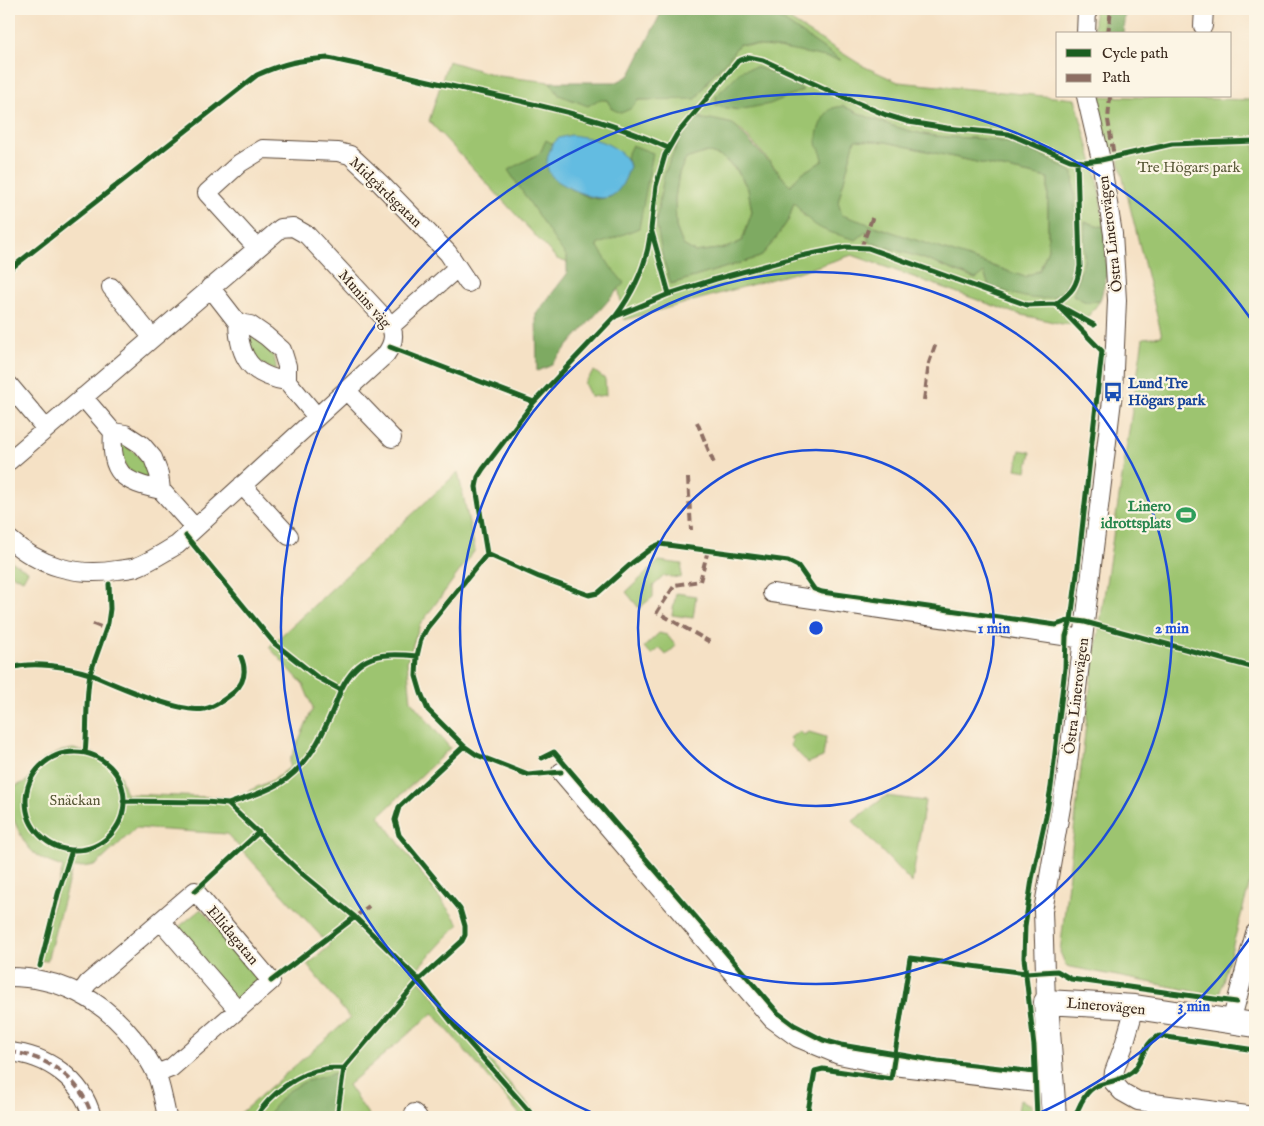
<svg xmlns="http://www.w3.org/2000/svg" width="1264" height="1126" font-family="'IM FELL English',serif">
  <style>
    .green { fill: #9dc470; stroke: #6c7747; fill-rule: evenodd }
    .forest { fill: #7eaa62; stroke: #5c6a40; fill-rule: evenodd }
    .water { fill: #64bce1; stroke: #507380 }
    .lines { fill: none; stroke-linecap: round; stroke-linejoin: round }
    .street-casing { stroke: #574537; stroke-width: 20 }
    .secondary-casing { stroke: #574537; stroke-width: 26 }
    .street { stroke: #fff; stroke-width: 18 }
    .secondary { stroke: #fff; stroke-width: 24 }
    .quiet { stroke: #8d6e63; stroke-width: 4; stroke-dasharray: 8 4; stroke-linecap: butt }
    .cycleway-casing { stroke: #fcf5e5; stroke-width: 8 }
    .cycleway { stroke: #1b5e20; stroke-width: 5 }
    .ring { fill: none; stroke: #1d4ed8; stroke-width: 2.5 }
    .labels { text-anchor: middle; stroke-width: 4.5; stroke-linejoin: round; paint-order: stroke }
    .park-label { font-size: 15px; fill: #585837; stroke: #fcf5e5 }
    .street-label { font-size: 15px; fill: #3b2a1e; stroke: #fcf5e5 }
    .transit-label { font-size: 15px; font-weight: bold; fill: #164399; stroke: #fcf5e5; text-anchor: start }
    .leisure-label { font-size: 15px; font-weight: bold; fill: #27864d; stroke: #fcf5e5; text-anchor: end }
    .centre { fill: #1d4ed8; stroke: #fcf5e5; stroke-width: 2.5 }
    .ring-label { font-size: 15px; text-anchor: middle; font-weight: bold; fill: #1d4ed8; stroke: #fcf5e5; stroke-width: 4.5; stroke-linejoin: round; paint-order: stroke }
  </style>
  <rect width="100%" height="100%" fill="#fcf5e5"/>
  <filter id="ink" filterUnits="userSpaceOnUse"><feTurbulence type="fractalNoise" baseFrequency=".02" numOctaves="2"/><feDisplacementMap in="SourceGraphic" scale="10" xChannelSelector="R" yChannelSelector="G"/><feConvolveMatrix kernelMatrix="1 2 1 2 8 2 1 2 1" color-interpolation-filters="sRGB"/></filter>
  <filter id="wash" filterUnits="userSpaceOnUse"><feTurbulence type="fractalNoise" baseFrequency=".0096" numOctaves="4" result="noise"/><feDisplacementMap in="SourceGraphic" scale="20" xChannelSelector="R" yChannelSelector="G"/><feGaussianBlur stdDeviation="1.12" result="paint"/><feColorMatrix in="noise" values="0 0 0 0 0 0 0 0 0 0 0 0 0 0 0 0 0 1.4 0 .05"/><feComposite in="paint" operator="in"/></filter>
  <g filter="url(#wash)">
    <rect width="100%" height="100%" fill="#f5e1c5"/>
    <!-- green -->
    <path class="green" d="M766,9H772L863,66L898,82L1075,99L1098,181L1104,227L1085,222L1084,261L1073,295L1086,302L1100,301L1082,324H1062L1014,313L852,255L812,268L624,320L618,286L591,271L557,259L429,121L448,61L498,76L550,82L559,95L607,100L612,109H630L639,100L696,98L710,78L730,57L738,44L773,47L839,59ZM742,70L739,110L716,106ZM843,106C868,118 895,128 923,134C943,138 964,137 984,139C1016,141 1047,156 1073,173L1054,297L1034,298L989,287L984,272L975,279L922,258L869,242L867,232L804,216L794,202L789,219L774,241L760,257L671,284L664,175L680,137L697,117C708,121 721,120 732,124C742,127 781,175 790,186L800,174L823,161V155L817,144Z
      M1094,9H1104V34H1094Z
      M1095,96L1255,100V864L1219,996L1066,966L1060,952L1090,689L1143,338L1162,336L1116,150L1106,151Z
      M855,139L886,142L1048,178V249L1040,270L1025,277L841,215L838,202Z
      M707,152L722,157L737,171L748,189L752,212L742,241L726,248L695,252L683,245L676,227L675,199L679,173L686,159Z
      M250,335C263,342 278,355 276,371L256,361L246,336Z
      M594,371L605,379L606,395L591,397L584,383Z
      M120,445C135,447 144,463 151,476L147,483L126,468L119,446Z
      M1020,450L1031,452L1027,471L1016,469Z
      M458,472L475,550L420,625L407,661L411,701L450,748L379,816L459,924L413,973L539,1117H522L433,1013L348,1085L370,1117H236L350,1018L307,965L330,946L227,834L136,828L96,865L72,868L47,961L37,960L63,867C37,859 28,852 17,827C10,811 9,807 9,789L27,781L38,765L45,759L62,751L73,749L93,753L109,762L120,776L126,794L233,798L275,779L290,767V760L313,708L303,684L269,647Z
      M9,560L28,571L23,580L9,573Z
      M659,561L682,564L681,578L664,576L653,586V597L639,608L626,592Z
      M676,593L696,596L693,618L672,615Z
      M659,633L667,635L676,646L666,655L660,648L651,655L644,647Z
      M799,731L803,735L809,732L826,737L823,757L808,763L790,745L793,741L790,738Z
      M886,796L925,801L912,883L853,821Z
      M201,909L262,980L237,1002L175,930Z
      M1020,1100L1032,1105L1031,1117H1017Z"/>
    <!-- forest -->
    <path class="forest" d="M663,9H766L841,60L773,47L739,44L730,57L710,78L696,99L639,100L630,109L621,113L612,109L607,100H598L588,106L559,95L550,82H617L630,75Z
      M1104,9H1125L1123,34H1104Z
      M756,67L782,76L803,90L770,104L738,110L716,106V96L742,70Z
      M843,106C868,118 895,128 923,134C943,138 964,137 984,139C1016,141 1046,156 1073,173C1074,201 1086,287 1053,297C1033,303 1008,292 989,286L984,273L976,279L922,258L869,242L866,232L856,240C823,230 815,231 794,202L789,219L774,241L760,257L671,284L663,259L656,221L664,175L680,137L697,117L705,120L711,119L733,124L772,165L790,186L800,174L823,161C823,154 818,149 817,142C816,132 822,116 831,109C834,107 839,107 843,106ZM855,140L886,142L1048,178V249L1040,270L1025,277L842,215L838,202ZM707,152L722,157L737,170L748,189L752,212L742,241L726,248L695,252L683,245L676,227L675,199L679,173L686,159Z
      M546,140L553,144L547,160L564,185L588,197L598,199L610,197L630,166L626,157L632,145L653,153L639,228L597,245L610,266L624,283L550,366L537,371L536,314L567,274V257L555,241L508,170L540,153Z
      M1085,222L1104,227L1107,274L1100,301L1086,302L1073,295L1084,261Z
      M335,1073L333,1117H265L287,1092L304,1082Z"/>
    <!-- water -->
    <path class="water" d="M571,135C594,138 619,143 630,166C618,203 605,204 572,189C564,185 551,179 548,170C544,161 551,143 559,138C562,137 567,136 571,135Z"/>
  </g>
  <g filter="url(#ink)">
    <g class="lines">
      <defs>
        <path id="street" d="M1203,26L1204,9
          M1086,34L1087,9
          M256,247L207,193L240,163L263,149L338,152L350,155L381,184L448,253L468,283
          M111,287L152,337
          M210,287L238,323L250,325L266,336L282,350L287,366V381L317,417
          M238,323C239,358 251,376 287,381
          M391,326L457,268
          M9,385L46,429
          M346,390L392,438
          M83,397L113,432L125,434L142,445L153,458L159,474L161,490L195,528
          M113,432C110,474 123,482 161,490
          M9,461L281,228L293,227L307,235L387,321C396,332 394,343 386,354L177,545C164,552 150,562 136,567C130,569 123,569 117,570C77,577 39,566 9,539
          M242,485L289,536
          M772,593L1083,639
          M561,772L772,1019L798,1038L839,1055L893,1066L1053,1085
          M161,921L238,1010
          M9,977C58,977 102,999 132,1037C142,1049 151,1062 157,1076C162,1090 164,1103 167,1117
          M80,994L88,983L195,891L271,981L171,1068L156,1074
          M1046,1002L1043,911L1066,779L1113,392L1117,300L1113,234L1101,160L1086,96
          M1135,1007L1124,1045L1114,1072L1113,1082L1122,1092L1138,1101L1255,1116
          M1231,1022L1255,933
          M9,1052C46,1055 82,1079 92,1117
          M414,1113L418,1117"/>
        <path id="secondary" d="M1054,1117L1046,1002L1135,1007L1255,1025"/>
      </defs>
      <!-- street casing -->
      <use href="#street" class="street-casing"/>
      <!-- secondary casing -->
      <use href="#secondary" class="secondary-casing"/>
      <!-- street -->
      <use href="#street" class="street"/>
      <!-- secondary -->
      <use href="#secondary" class="secondary"/>
      <!-- quiet -->
      <path class="quiet" d="M1108,34L1111,9
        M1110,96L1108,120L1114,157
        M861,248L873,216
        M924,400L929,363L936,343
        M697,422L715,466
        M688,478L691,530
        M708,550L700,581L675,585L657,612L710,642
        M93,624L106,629
        M355,917L369,906
        M9,1052C46,1055 82,1079 92,1117"/>
      <defs>
        <path id="cycleway" d="M9,270L257,75C284,63 299,60 328,58C377,68 425,81 474,91C540,105 607,119 668,148
          M669,294L716,279L801,256L846,247L868,248L1027,305L1056,304L1094,325
          M615,317C633,293 646,267 650,236
          M390,347L534,402
          M186,536L274,643L317,677L341,690C358,654 381,652 417,656L416,676L421,693L428,710L464,746L477,755L528,775L561,772
          M487,554L539,577L589,595L598,593L632,563L653,547L660,544L788,561L798,566L814,589L822,592L1056,625L1071,620L1085,622L1255,668
          M417,656L421,639L427,628L487,554L476,487L478,477L483,469L534,402L614,317L669,294L651,229L656,186L665,155L677,134L738,61L749,57L763,60L834,93L886,115L909,122L947,128L1009,134L1070,160L1084,162L1101,160L1172,144L1255,141
          M9,669C31,660 68,667 90,674L108,623L110,609L109,584
          M26 801a49 49 0 1 1 98 0a49 49 0 1 1-98 0Z
          M85,753C88,727 85,701 90,674C113,684 180,714 204,709C215,707 225,699 234,692C245,682 247,671 241,657
          M542,758L554,752L778,1013L794,1025L823,1040L841,1045L938,1061L1035,1072
          M123,801L206,802L228,804L299,871L355,917L419,980L453,1024L534,1117
          M228,804C245,798 263,793 279,784C312,765 328,723 341,690
          M195,891L259,832
          M40,966L58,894L72,850
          M271,981L355,917
          M256,1117C269,1095 299,1072 325,1069C331,1068 338,1068 344,1068
          M337,1117L344,1068L419,980L462,941L465,935V926L460,909L399,835L395,820L399,807L464,746
          M807,1117L815,1071L823,1069L891,1079L910,958L1026,973L1057,971L1071,979L1236,1002
          M1037,1117L1034,1046L1024,958L1025,926L1032,879L1046,816L1051,787L1065,668L1066,636L1071,620L1078,566L1102,351L1056,304C1072,292 1077,287 1080,266L1077,161
          M1075,1117C1076,1112 1079,1108 1081,1103C1095,1075 1110,1089 1132,1072C1144,1062 1143,1041 1160,1036L1255,1050"/>
      </defs>
      <!-- cycleway casing -->
      <use href="#cycleway" class="cycleway-casing"/>
      <!-- cycleway -->
      <use href="#cycleway" class="cycleway"/>
    </g>
  </g>
  <!-- distance rings -->
  <g class="ring">
    <circle cx="816" cy="628" r="178"/>
    <circle cx="816" cy="628" r="356"/>
    <path d="M1253 934A534 534 0 0 1 1033 1116M599 1116A534 534 0 1 1 1253 322"/>
  </g>
  <!-- icons -->
  <defs>
    <symbol id="bus-bare" viewBox="-9 -9 18 18"><path d="M-5-6H5V4H4V6H2V4H-2V6H-4V4H-5ZM-3.5-4V0h7V-4ZM-3.5 1.2v1.5H-2V1.2ZM2 1.2v1.5H3.5V1.2Z" fill="#1a4fb4" stroke="#fcf5e5" stroke-width="2.5" paint-order="stroke"/></symbol>
    <symbol id="stadium-bare" viewBox="-9 -9 18 18"><path d="M0-5a6.5 5 0 1 0 0 10a6.5 5 0 1 0 0-10ZM-3.5-1.8h7v3.6h-7Z" fill="#2e9e5b" stroke="#fcf5e5" stroke-width="2.5" paint-order="stroke"/></symbol>
  </defs>
  <g fill-rule="evenodd">
    <use href="#bus-bare" x="1099" y="378" width="28" height="28"/>
    <use href="#stadium-bare" x="1172" y="501" width="28" height="28"/>
  </g>
  <g class="labels">
    <!-- park labels -->
    <g class="park-label">
      <text x="1189" y="172">Tre Högars park</text>
      <text x="75" y="805">Snäckan</text>
    </g>
    <!-- street labels -->
    <g class="street-label">
      <text transform="translate(386 192) rotate(44)" y="5">Midgårdsgatan</text>
      <text transform="translate(1110 234) rotate(-97)" y="5">Östra Linerovägen</text>
      <text transform="translate(365 299) rotate(49)" y="5">Munins väg</text>
      <text transform="translate(1076 696) rotate(-83)" y="5">Östra Linerovägen</text>
      <text transform="translate(233 935) rotate(50)" y="5">Ellidagatan</text>
      <text transform="translate(1106 1006) rotate(5)" y="5">Linerovägen</text>
    </g>
    <!-- transit labels -->
    <g class="transit-label">
      <text x="1128" y="388">Lund Tre<tspan x="1128" dy="17">Högars park</tspan></text>
    </g>
    <!-- leisure labels -->
    <g class="leisure-label">
      <text x="1171" y="511">Linero<tspan x="1171" dy="17">idrottsplats</tspan></text>
    </g>
  </g>
  <circle cx="816" cy="628" r="8" class="centre"/>
  <g class="ring-label">
    <text x="994" y="633">1 min</text>
    <text x="1172" y="633">2 min</text>
    <text x="1194" y="1011">3 min</text>
  </g>
  <!-- margin -->
  <rect width="1264" height="1126" fill="none" stroke="#fcf5e5" stroke-width="30"/>
  <!-- legend -->
  <rect x="1056" y="32" width="175" height="65" fill="#fcf5e5" stroke="#afa495"/>
  <rect x="1066" y="49" width="25" height="8" fill="#1b5e20" stroke="#afa495"/>
  <text x="1102" y="58" font-size="15" fill="#3b2a1e">Cycle path</text>
  <rect x="1066" y="74" width="25" height="8" fill="#8d6e63" stroke="#afa495"/>
  <text x="1102" y="82" font-size="15" fill="#3b2a1e">Path</text>
</svg>
